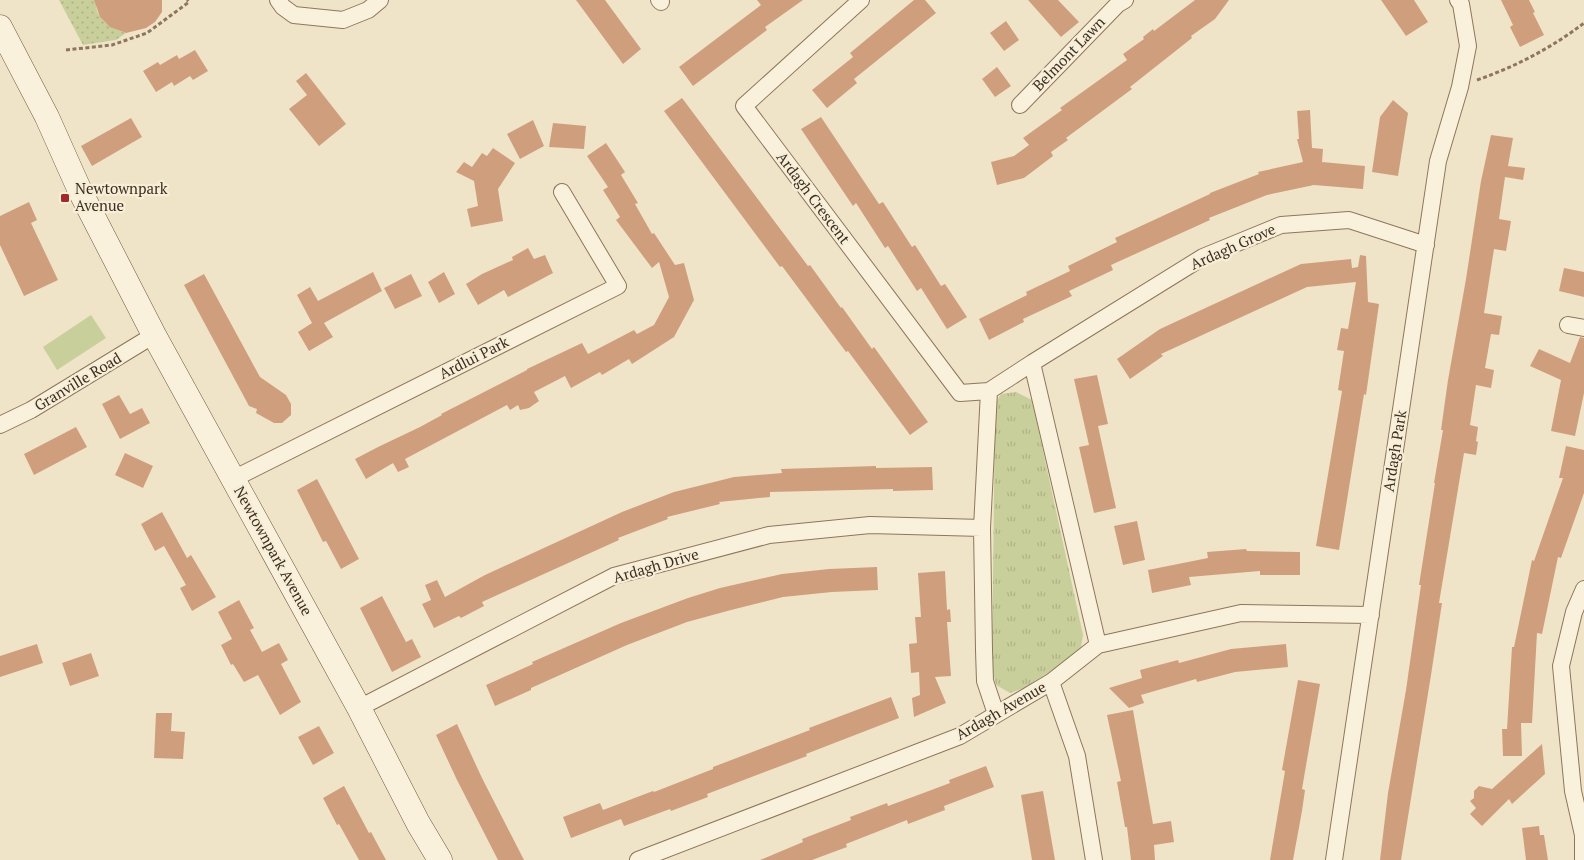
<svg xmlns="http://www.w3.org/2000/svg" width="1584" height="860" font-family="'PT Serif',serif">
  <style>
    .grass { fill: url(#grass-dots) }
    .park { fill: url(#park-tufts) }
    .pitch { fill: #c9cf9b }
    .building { fill: #cf9f7d }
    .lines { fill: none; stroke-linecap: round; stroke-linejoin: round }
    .street-casing { stroke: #8d765c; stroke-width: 18 }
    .secondary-casing { stroke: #6f573f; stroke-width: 25 }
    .path { stroke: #8d765c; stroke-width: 3; stroke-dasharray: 4 2.5; stroke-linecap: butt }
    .street { stroke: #faf1dc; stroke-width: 16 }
    .secondary { stroke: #faf1dc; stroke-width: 24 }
    .poi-dot { fill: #9e2a2b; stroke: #f7eed8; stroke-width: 2 }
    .labels { text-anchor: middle; stroke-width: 4.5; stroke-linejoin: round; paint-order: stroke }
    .street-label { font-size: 15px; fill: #3d2e20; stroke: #f7eed8 }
    .poi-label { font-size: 15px; fill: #3d2e20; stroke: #f7eed8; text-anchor: start }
  </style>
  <defs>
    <pattern id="grass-dots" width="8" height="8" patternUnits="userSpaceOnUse" patternTransform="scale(1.25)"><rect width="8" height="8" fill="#c9cf9b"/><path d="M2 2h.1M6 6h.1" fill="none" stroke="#aeb285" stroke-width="1.8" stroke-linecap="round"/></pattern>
    <pattern id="park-tufts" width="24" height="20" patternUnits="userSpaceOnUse" patternTransform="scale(1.25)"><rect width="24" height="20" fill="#c9cf9b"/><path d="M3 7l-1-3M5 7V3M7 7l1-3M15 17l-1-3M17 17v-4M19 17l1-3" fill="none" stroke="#aeb285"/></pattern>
  </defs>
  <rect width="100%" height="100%" fill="#f0e4c8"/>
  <!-- grass -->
  <path class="grass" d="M59,0H96C94,19 111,28 126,33L116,40L83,45Z"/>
  <!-- park -->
  <path class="park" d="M1016,392L1032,400L1083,635L1081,647L1072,658L1024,688L1010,693L996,685L992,668L995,404L1001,394Z"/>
  <!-- pitch -->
  <path class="pitch" d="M91,315L106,338L57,370L43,347Z"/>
  <!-- building -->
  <path class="building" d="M94,0H162V12L155,22L146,28L126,33L110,27L100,17Z
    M576,0H605L641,49L623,64Z
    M757,0H803L765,27L767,30L693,86L679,67L761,5Z
    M914,0H925L936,13L854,79L857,83L827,108L812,90L853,57L850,53Z
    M1028,0H1058L1079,22L1061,37Z
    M1195,0H1229L1215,19L1191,36L1192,38L1130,87L1132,89L1066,138L1068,140L1051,152L1053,156L1024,178L997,185L991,162L1014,156L1029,145L1023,138L1062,110L1060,108L1127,60L1123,54L1144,39L1143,37L1153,29L1154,31Z
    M1381,0H1414L1428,22L1406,36Z
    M1501,0H1529L1535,12L1533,13L1544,35L1520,47L1510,27L1513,25Z
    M1006,21L1019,40L1004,51L990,33Z
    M195,50L208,71L193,80L190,76L174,86L172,82L156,92L143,71L158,62L160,65L177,55L179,59Z
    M997,67L1011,86L995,97L982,79Z
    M306,73L346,124L319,146L289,109L307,95L296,81Z
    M682,98L808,266L810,265L841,308L842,307L872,349L874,347L928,422L910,435L848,351L846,352L782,266L780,267L664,111Z
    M1393,100L1408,113L1398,176L1372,172L1380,117Z
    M1310,110L1312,148L1323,149L1322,162L1365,166L1363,189L1314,185L1267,195L1209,218L1210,220L1111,265L1113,270L1069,291L1072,296L1023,319L1024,322L989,340L979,319L1027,295L1026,292L1070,271L1068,266L1117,242L1115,238L1210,194V193L1259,174L1258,172L1303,162L1297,139H1299L1297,111Z
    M821,117L879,204L883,202L912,247L915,245L941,286L945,284L967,317L947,329L921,288L917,291L888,246L885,248L856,203L853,206L801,129Z
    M131,118L142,137L92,166L81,146Z
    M533,120L544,146L520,159L507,134Z
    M553,123L586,126L584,149L549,147Z
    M1491,135L1513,138L1508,166L1525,168L1523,180L1505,177L1499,219L1511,221L1506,251L1494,249L1484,313L1502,316L1499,335L1491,334L1485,368L1494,370L1491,388L1476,385L1470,425L1478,427L1476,441L1478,442L1476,455L1464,453L1439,603H1442L1431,675L1401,860H1380L1388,793L1406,690L1421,585H1419L1435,483H1434L1443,430H1441L1448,380L1466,279L1481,181Z
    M606,143L625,172L621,175L638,203L635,204L652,234L654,233L675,265L684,263L694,300L674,337L632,364L629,359L602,375L600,372L571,388L565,376L534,392L539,401L529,408L520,410L518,405L510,410L507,405L405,459L409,467L398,472L393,463L366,479L355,459L378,447L420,427L442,415L441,414L527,370V369L582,343L588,354L634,330L637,334L654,325L669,297L659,262L652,268L616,220L620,217L603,190L608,187L587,156Z
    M493,148L515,163L498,189L503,221L471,227L467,209L478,206L474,181L456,172L464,162L472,167L482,153L487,156Z
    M29,202L37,220L31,223L58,280L24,296L0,245V216Z
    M528,248L534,259L545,255L553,273L508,297L504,290L478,305L466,284L482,274L513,260L512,257Z
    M1360,255L1366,256L1368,302L1379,304L1366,395L1364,394L1339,550L1316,546L1342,391L1338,390L1344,351L1337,350L1341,328L1348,329L1356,282L1307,287L1161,354L1163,356L1130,379L1117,359L1160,329L1301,264L1351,259L1352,268L1358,267Z
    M1564,268L1584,272V297L1559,291Z
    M373,272L382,291L324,323L333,337L309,351L298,332L312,323L297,295L310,287L318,301Z
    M444,272L455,294L439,303L428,282Z
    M204,274L260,377L286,395L291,404V415L282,423H274L256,413L257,409L249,406L184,285Z
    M411,274L422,296L395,309L384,288Z
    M1580,337L1584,338V393L1575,436L1551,431L1561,380L1530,366L1539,349L1570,363Z
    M1097,375L1108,424L1098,426L1116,508L1094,513L1079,447L1089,445L1074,379Z
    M119,395L130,414L142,408L150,423L120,439L102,404Z
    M76,427L87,447L34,475L24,454Z
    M1566,446L1584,450V493L1561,558L1558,557L1542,634L1537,633L1532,723H1521L1522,756H1503L1502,729H1507L1512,647H1514L1532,560L1534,561L1563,478H1559Z
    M125,453L153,466L143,488L115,475Z
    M876,466V468L932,467L933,490L893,491V489L770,492V497L719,502L720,504L667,517L668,519L618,538L619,540L482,602L484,606L461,618L459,616L434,628L422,604L431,600L425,585L437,580L445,597L485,575L622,512L674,492L734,477L782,473L781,469Z
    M317,479L359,559L341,569L326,541L323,542L297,490Z
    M162,512L187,558L191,555L216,597L192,611L180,588L186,585L164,546L155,551L141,524Z
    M1137,521L1145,560L1123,565L1114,526Z
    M1246,549L1247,551L1300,552V575H1260V571L1189,577L1191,585L1152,593L1148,570L1208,558L1207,552Z
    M877,567L878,590L832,592L783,597L731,610L687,622L627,645L531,688V690L495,706L486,685L533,664L532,662L621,623L688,598L720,588L782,574L829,569Z
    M945,571L947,610L950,609L951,622H947L951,676L935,677L946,703L914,717L912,698L920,695L919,672L911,673L909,644L917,643L915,617H921L918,573Z
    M382,596L406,642L412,639L421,657L392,672L360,608Z
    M239,600L254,628L250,630L262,652L279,643L288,660L281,664L301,702L280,715L258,675L244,682L233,664L231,665L221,645L232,639L218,612Z
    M37,644L43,663L0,677V656Z
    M1286,644L1288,667L1235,672L1197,682L1196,679L1141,695L1144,703L1129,708L1109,688L1142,678L1140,670L1178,660L1179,663L1231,649Z
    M91,653L99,676L70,686L62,663Z
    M1298,680L1320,684L1302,789L1305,790L1302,811L1293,860H1270L1285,771L1282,770Z
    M891,697L899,718L806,754L807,756L707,794L708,797L671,811L670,809L624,826L621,819L571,838L563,817L600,803L603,810L653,791L654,792L713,769V767L810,730L809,728Z
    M1133,710L1153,824L1171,821L1174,842L1154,845L1155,860H1131L1127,827H1125L1117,782L1121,781L1107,715Z
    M156,713H172L171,731L185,732L183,759L154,758Z
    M457,724L482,778L524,860H498L457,780L436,735Z
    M319,726L334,753L313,765L298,737Z
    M1542,744L1545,774L1512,804L1509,799L1482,826L1470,814L1476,808L1470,801L1474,798V791L1479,786L1492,789Z
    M986,766L994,787L944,806L945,810L908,824L907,820L846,844L847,847L812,860H760L803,842L802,839L851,820L850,817L887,803L888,806L918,795L950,783L949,780Z
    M344,786L369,833L371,832L386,860H359L339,824L337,825L323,798Z
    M1043,791L1055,860H1032L1021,795Z
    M1539,826L1540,835H1544L1548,860H1526L1522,828Z"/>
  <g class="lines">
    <defs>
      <path id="street" d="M278,0L283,7L294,15L343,20L368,10L380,0
        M659,0L661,2
        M861,0L744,106L960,393L989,391
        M1020,105L1118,4L1125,0
        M1568,325L1584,328
        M1032,363L1098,645
        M989,391L1032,363L1203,257L1281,225L1349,220L1426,245
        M989,391L982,528L984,650L985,681L996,714
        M0,425L31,410L154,335
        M233,479L618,286L562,192
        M1051,682L1077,756L1094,860
        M359,708L614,576L769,535L870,525L982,528
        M638,860L960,736L1051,682L1098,645L1241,613L1371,615
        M1334,860L1438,161L1460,87L1468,46L1461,4L1458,0
        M1583,860V835L1573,791L1561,666L1574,612L1584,589"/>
      <path id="secondary" d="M0,27L47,117L80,191L154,335L359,708L418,823L440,860"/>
    </defs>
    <!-- street casing -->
    <use href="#street" class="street-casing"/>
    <!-- secondary casing -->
    <use href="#secondary" class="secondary-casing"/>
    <!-- path -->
    <path class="path" d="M66,50L112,45L147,33L189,2L187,0
      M1477,80C1515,67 1553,47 1584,23"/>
    <!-- street -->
    <use href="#street" class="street"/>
    <!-- secondary -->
    <use href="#secondary" class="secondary"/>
  </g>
  <!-- markers -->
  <rect class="poi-dot" x="60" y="193" width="10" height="10" rx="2.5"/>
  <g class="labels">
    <!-- street labels -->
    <g class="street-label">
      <text transform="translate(1069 54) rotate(-46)" y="5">Belmont Lawn</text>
      <text transform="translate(813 198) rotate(53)" y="5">Ardagh Crescent</text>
      <text transform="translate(1233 247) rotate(-24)" y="5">Ardagh Grove</text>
      <text transform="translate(474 358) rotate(-27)" y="5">Ardlui Park</text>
      <text transform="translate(78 382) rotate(-31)" y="5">Granville Road</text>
      <text transform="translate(1395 451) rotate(-81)" y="5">Ardagh Park</text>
      <text transform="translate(273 551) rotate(61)" y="5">Newtownpark Avenue</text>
      <text transform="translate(656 566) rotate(-16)" y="5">Ardagh Drive</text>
      <text transform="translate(1001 711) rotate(-30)" y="5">Ardagh Avenue</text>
    </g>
    <!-- poi labels -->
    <g class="poi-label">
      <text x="75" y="194">Newtownpark<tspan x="75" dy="17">Avenue</tspan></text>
    </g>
  </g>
</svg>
